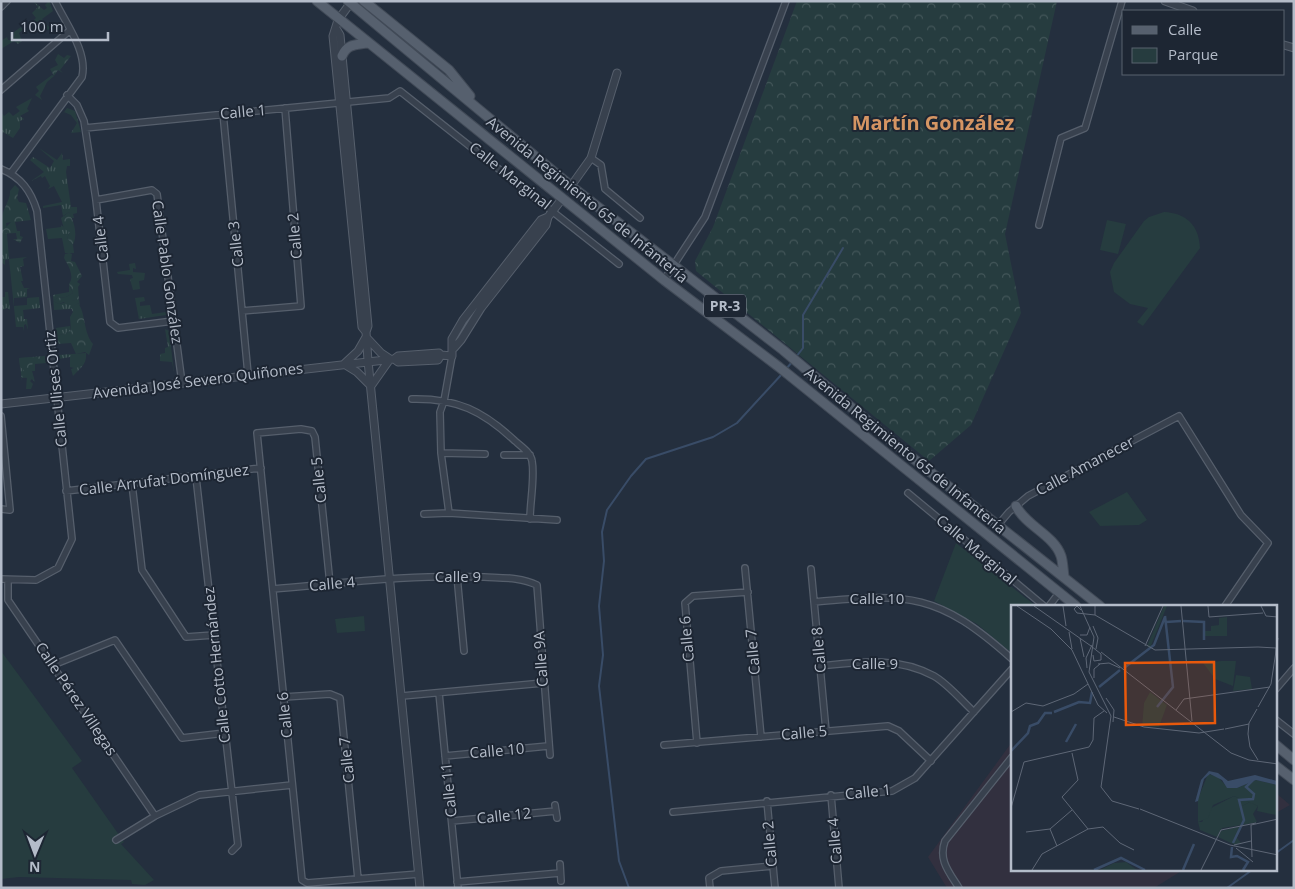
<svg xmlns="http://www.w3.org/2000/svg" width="1295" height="889" font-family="'Open Sans',sans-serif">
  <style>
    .medical { fill: #32303f }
    .grass { fill: url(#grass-tufts) }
    .forest { fill: url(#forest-crowns) }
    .green { fill: #263c3f }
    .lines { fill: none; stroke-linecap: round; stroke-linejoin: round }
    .stream { stroke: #394c67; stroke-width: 2 }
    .minor-casing { stroke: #565f6c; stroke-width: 8 }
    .tertiary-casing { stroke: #565f6c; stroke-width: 9 }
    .primary-casing { stroke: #414a57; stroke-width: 11 }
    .minor { stroke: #38414e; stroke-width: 5.5 }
    .tertiary { stroke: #38414e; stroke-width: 7 }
    .primary { stroke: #56606e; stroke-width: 9 }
    .labels { text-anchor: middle; stroke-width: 4; stroke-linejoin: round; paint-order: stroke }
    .shield { fill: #1d2633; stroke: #878f9c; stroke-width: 1 }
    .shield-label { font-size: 14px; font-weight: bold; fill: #b4bcc9 }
    .street-label { font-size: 15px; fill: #b4bcc9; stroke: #1d2633 }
    .district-label { font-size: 20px; font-weight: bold; fill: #d59563; stroke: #1d2633 }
    .inset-river { fill: none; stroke: #394c67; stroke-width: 2.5 }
    .inset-road { fill: none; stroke: #5e6776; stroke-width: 1 }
    .view { fill: #e8590c; fill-opacity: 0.15; stroke: #e8590c; stroke-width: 2.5 }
    .inset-edge { fill: none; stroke: #b4bcc9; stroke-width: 2.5 }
  </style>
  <defs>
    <pattern id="grass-tufts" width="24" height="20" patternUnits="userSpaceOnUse" patternTransform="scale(1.25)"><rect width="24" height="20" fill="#263c3f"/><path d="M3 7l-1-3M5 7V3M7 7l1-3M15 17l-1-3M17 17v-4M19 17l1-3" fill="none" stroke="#435659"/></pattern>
    <pattern id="forest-crowns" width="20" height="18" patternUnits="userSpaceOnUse" patternTransform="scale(1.25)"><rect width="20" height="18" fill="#263c3f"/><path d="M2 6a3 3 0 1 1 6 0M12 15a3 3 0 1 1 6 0" fill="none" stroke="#435659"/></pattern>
  </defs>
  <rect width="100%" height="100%" fill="#242f3e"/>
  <!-- medical -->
  <path class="medical" d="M1012,742V870H1183L1154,888H947L928,857Z
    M1276,793L1290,805L1276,813Z"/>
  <!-- grass -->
  <path class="grass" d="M33,1L44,10L47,8L45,5L49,1L51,5L49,7L51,6L53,11L42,19L50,28L48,30L40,20L35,24L32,22L36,18L32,13L38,7Z
    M21,27L23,30L19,33L22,41L18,44L14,41L1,49V41L7,37L8,40H13L14,32Z
    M52,75L54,76L47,82L40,96L42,100L35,95L39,91L36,87Z
    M32,98L27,109L29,111L20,116L24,119L20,121V128L13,138L3,132L1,140V112L4,116L9,112L13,116L20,111L16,107Z
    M39,148L57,160L62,153L63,160L70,159V166H67L66,172L71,207H77V213L73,214L74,218H71L69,212L63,216L61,205L43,208V206L62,202L54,186L48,189L50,186L45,176L42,178L41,176L31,181L44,172L30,160L33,157L50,168L54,161Z
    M1,220L6,222L9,259L27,257L23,259L24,266L20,267L23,281H21L24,288H30L27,289V297L14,298V306L27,305V298L39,297L40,308L23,310L24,319H27L28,330L26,324L24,325V331L23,327H16L9,259L5,260V265L1,262Z
    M61,225L70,232L67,238L73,245L74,253H65L62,238L48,239L46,229L61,227Z
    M135,263L136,269L133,268V272L145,273L144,280L139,281L140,289L133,290L130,279L133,278L132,275L118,274L117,272L130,270L129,264Z
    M69,285L73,293L66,297L57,298L53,301L59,304L79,299L80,306L78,303L71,309L54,310L53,295L69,292Z
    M5,292H8L10,310L7,308L1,311V297H5Z
    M144,297L145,301L140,302V306L150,305L152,314L166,312V315L139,319L135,298Z
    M70,326L71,331L57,336L56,328Z
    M165,329L169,331L174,372L172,362L160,361V354L165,353V348L168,347Z
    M86,353C87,365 80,368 73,376L71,369L74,368L70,367V357L59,359L58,355Z
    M45,356L46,363L35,364V371H32L35,382L32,379L30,381L33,384L31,389H26L27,377L22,378V381L19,358Z"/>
  <!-- forest -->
  <path class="forest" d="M797,1H1057L1005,234L1021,313L971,425L929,461L696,271L695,261L713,227Z
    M58,54L64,58L67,55L71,56L60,70L63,73L58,70L54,76L50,69L58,65L55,60Z
    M67,108L75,111L81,132L71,133L77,123L71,115L64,112L60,118Z
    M15,185L19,189L17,198L19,202L26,203L31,220L15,222L17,231H20V236L23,237L20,243L13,239H17L16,233L2,234V231L11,222L1,224C1,210 11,200 10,191Z
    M69,212C74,222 78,234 73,245L67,238L70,232L64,229L61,218Z
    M69,253L72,254L71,261L75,262L82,276L77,282L80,284L78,287L79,299L72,301L68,306L64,302L59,304L53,301L57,298L66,297L73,293L69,284C75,276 68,265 64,258L65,254Z
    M78,303C86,314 83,332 93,344L89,355L85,352L76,354L71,343L57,344V336L71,331L70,317L73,312L71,308Z
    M37,357L39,360L33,362L31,369L34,379L21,377L24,370L20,367L19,358Z"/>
  <!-- green -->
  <path class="green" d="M1164,212C1186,213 1199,225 1200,248L1143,326L1137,322L1148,308L1130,304L1114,292L1110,272L1114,263L1144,221L1149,217Z
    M1107,220L1126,224L1118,254L1100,250Z
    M1127,492L1147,520L1139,525L1100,526L1089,512Z
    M956,543L1036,606H1012V650H1008L977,624L934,601Z
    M364,616L365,631L337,633L335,619Z
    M1,651L82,761L72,768L124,842L121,844L154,880L145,885L132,884L131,880L19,877L1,879Z"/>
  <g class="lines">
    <!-- stream -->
    <path class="stream" d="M796,357L803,348V315L843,248
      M786,369L793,361
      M1276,853L1294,840
      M629,888L619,861L599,686L603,655L599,606L604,561L602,532L607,510L631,476L646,459L713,437L737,423L782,374
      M1227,888L1252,870"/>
    <defs>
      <path id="minor" d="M1,7L7,1
        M1,90L69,31
        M67,95L77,105L84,121L96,200L110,322L118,328L173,321
        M223,113L248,374
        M85,128L389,98L400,91L619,264
        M591,158L601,165L605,189L640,218
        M1,169C21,177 31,191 37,211L72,539L58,568L36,580L1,579
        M11,173L82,77C88,52 66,24 55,1
        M96,200L152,190L157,194L182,383
        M1039,225L1061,138L1085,128L1122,1
        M664,280L705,217L786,1
        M242,311L301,306L285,108
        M412,399C457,398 483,411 515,441C521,446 531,453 532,461C535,477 530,502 530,519
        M1,416L10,510L1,509
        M441,453L485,454
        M504,455H530
        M196,477L238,845L232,851
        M132,484L142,570L186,637L214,635
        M66,491L261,468
        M908,493L1044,606
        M449,513L441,453L440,412L444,401L452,356
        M424,514L449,513L557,520
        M998,525L1009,512L1028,496L1179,416L1241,515L1268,543L1225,606
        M745,568L761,737
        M811,569L826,731
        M457,576L464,651
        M8,580V600L155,816
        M330,584L315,437L312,431L301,429L257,433L302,880L307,883L419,874
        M273,589C343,583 414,574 484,577C503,578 520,577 537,585L550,755
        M814,602C910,593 938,593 1012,659
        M1049,606L1059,593
        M53,665L115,640L182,738L225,733
        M820,666C859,662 898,656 934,676C948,684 962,701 974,712
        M1276,689L1294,668
        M439,693L458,888
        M402,696L543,683
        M284,697L330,694L340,698L358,879
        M1276,720L1294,734
        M697,743L685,603L693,596L748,592
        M664,745L888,726L899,731L931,761
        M445,756L548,746
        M831,795L839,888
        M767,801L775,888
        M555,805L557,818
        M673,812L892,791L915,778L1012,669
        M452,821L556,811
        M116,840L155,816L199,795L292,785
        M560,864L561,881
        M457,882L560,873
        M710,888L709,878L721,871L772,866
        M959,888C949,872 938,860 945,841L1012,757"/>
      <path id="tertiary" d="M352,1L338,20L333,36L362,327L366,332
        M1165,1L1193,11
        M337,30L340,35L368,326L366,332L368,361L420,888
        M1284,45L1294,48
        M571,186L591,158L617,73
        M366,337L381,353L390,359L371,386L357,372L344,364L358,351Z
        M454,348L461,340L481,308L546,225L548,217
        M394,359L398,362L438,360L441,355
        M1,404L394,359L398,356L439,353L441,355L452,356V339L463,320L541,220L548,217L562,199"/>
      <path id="primary" d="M317,1L664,280L779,367L1076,606
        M348,1L571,186L783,350L895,444L1100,606
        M364,1L449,70L470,96
        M342,56C347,44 355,45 367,43
        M1016,506C1026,526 1054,535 1061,556C1063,562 1063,570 1064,576
        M1276,745L1294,760
        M1276,766L1294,780"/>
    </defs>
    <!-- minor casing -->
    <use href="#minor" class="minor-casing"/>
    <!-- tertiary casing -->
    <use href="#tertiary" class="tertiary-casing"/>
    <!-- primary casing -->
    <use href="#primary" class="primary-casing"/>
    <!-- minor -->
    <use href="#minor" class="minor"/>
    <!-- tertiary -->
    <use href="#tertiary" class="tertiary"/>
    <!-- primary -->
    <use href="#primary" class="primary"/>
  </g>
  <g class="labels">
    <!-- shield labels -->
    <rect class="shield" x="704" y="294.5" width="42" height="23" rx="4"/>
    <g class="shield-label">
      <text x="725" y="311">PR-3</text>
    </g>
    <!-- street labels -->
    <g class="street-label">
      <text transform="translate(243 112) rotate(-5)" y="5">Calle 1</text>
      <text transform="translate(510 176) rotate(38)" y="5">Calle Marginal</text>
      <text transform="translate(587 200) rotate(39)" y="5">Avenida Regimiento 65 de Infantería</text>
      <text transform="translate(295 236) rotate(-95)" y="5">Calle 2</text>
      <text transform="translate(101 239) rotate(-97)" y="5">Calle 4</text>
      <text transform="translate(236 244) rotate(-96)" y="5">Calle 3</text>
      <text transform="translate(167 272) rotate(82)" y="5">Calle Pablo González</text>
      <text transform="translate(198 381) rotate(-7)" y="5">Avenida José Severo Quiñones</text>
      <text transform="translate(56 389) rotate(-96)" y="5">Calle Ulises Ortiz</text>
      <text transform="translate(905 451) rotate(39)" y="5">Avenida Regimiento 65 de Infantería</text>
      <text transform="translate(1085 466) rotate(-28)" y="5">Calle Amanecer</text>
      <text transform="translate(164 480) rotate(-7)" y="5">Calle Arrufat Domínguez</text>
      <text transform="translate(319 480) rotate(-96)" y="5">Calle 5</text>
      <text transform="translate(976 550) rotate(40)" y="5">Calle Marginal</text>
      <text x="458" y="582">Calle 9</text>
      <text transform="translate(332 584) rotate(-5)" y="5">Calle 4</text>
      <text x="877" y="604">Calle 10</text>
      <text transform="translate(687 639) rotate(-95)" y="5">Calle 6</text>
      <text transform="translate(819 650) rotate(-95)" y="5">Calle 8</text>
      <text transform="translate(753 652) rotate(-95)" y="5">Calle 7</text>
      <text transform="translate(541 659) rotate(-94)" y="5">Calle 9A</text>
      <text x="875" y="669">Calle 9</text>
      <text transform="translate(217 665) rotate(-96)" y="5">Calle Cotto Hernández</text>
      <text transform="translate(76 699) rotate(56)" y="5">Calle Pérez Villegas</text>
      <text transform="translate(285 715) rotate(-96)" y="5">Calle 6</text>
      <text transform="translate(804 733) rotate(-5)" y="5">Calle 5</text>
      <text transform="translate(497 751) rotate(-5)" y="5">Calle 10</text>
      <text transform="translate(347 760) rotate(-96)" y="5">Calle 7</text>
      <text transform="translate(449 790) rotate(-96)" y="5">Calle 11</text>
      <text transform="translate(868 792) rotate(-6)" y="5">Calle 1</text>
      <text transform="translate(504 816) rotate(-6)" y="5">Calle 12</text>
      <text transform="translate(835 841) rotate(-95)" y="5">Calle 4</text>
      <text transform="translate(770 844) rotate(-95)" y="5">Calle 2</text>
    </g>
    <!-- district labels -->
    <g class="district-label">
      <text x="933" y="130">Martín González</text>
    </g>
  </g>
  <!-- overview -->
  <g transform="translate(1011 605)">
    <rect width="266" height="266" fill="#242f3e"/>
    <path d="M223,191L239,197L231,201V220L211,223L206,232L189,225L187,217H191L198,204Z" fill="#263c3f"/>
    <path d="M139,87L156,100L148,122L131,121L133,98ZM239,197L247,201L242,209L246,217L231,220V201ZM231,221L226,233L230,238L224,240L207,232L210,226ZM115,257L126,265H89L103,258Z" fill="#263c3f"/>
    <path d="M197,169L207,172L216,182L226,183L245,175L266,180L265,210L246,206L247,201L223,191L202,200L197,213L187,217V194Z" fill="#263c3f"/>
    <path d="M153,1H156L139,43L136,41ZM216,12V31H194V26H200V21L208,20V13ZM210,56H225L222,81L204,74L192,58ZM225,70L239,72L241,84L222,86Z" fill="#263c3f"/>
    <path d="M198,166L207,168L217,176L244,170L266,176V180L245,175L226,183H216L211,175L199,169L193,174L187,196L184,197L190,175Z" fill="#394c67"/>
    <path class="inset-river" d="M172,16L193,17V35M155,17L170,16M113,63L143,40L154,12M88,82L109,65M146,102L162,82L154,11M43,107L68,97L79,98L81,87M55,137L65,119M0,146L17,128L19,121L27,118L34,108H41M222,238L233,215L228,195L242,194L243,189L235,182L242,175M221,242L220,252L226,251L237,257L232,265M83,265L110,253L134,265M172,265L183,239"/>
    <path class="inset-road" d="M6,1L40,24L61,45L87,100L96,108M23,1L80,41L90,49V55L83,56L82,50M52,1L55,21M69,1L83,32L78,67L100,111L90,182L101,196L128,204M84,1V10L144,45L247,42L265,43V49M170,1L181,116M197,1L198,12L252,8M250,1L255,11L267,12M70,5L66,1L63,4L66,8L84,10M82,21L87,33L85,44M58,27L61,44M69,30H76L79,22M69,33L73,52M134,41L152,1M90,47L220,148L238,155L267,159M87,59L98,58L109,63M76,63L75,53L81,40M83,73V64L89,59M95,93L103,105L102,117M247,102L260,79L267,33M246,104L238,118L237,129L239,142L247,155M165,105L173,94L259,82M0,107L15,98L32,101L63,89L77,79M103,112L133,122L188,128L213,124M214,124L238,119M61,148L67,175L51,192L77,224L92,222L109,238L123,245M0,203L13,157L78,142L82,135L83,113L93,106M129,204L219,240L267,250M39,224L46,241M15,227L39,224L61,205M223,240L240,236M225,243L242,257M241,252L240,220L267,214M21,265L31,249L77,224M190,265L210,225L245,218"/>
    <path class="view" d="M203,57L204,118L115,120L114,58Z"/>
    <rect width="266" height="266" class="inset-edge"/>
  </g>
  <!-- border -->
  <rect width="1295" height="889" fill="none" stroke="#b4bcc9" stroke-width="5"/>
  <!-- legend -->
  <rect x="1122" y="10" width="162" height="65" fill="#1d2633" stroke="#59626f"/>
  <rect x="1132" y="26" width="25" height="8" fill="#56606e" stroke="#59626f"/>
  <text x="1168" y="35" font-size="15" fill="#b4bcc9">Calle</text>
  <rect x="1132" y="48" width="25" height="15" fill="#263c3f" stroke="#59626f"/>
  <text x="1168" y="60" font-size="15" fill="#b4bcc9">Parque</text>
  <!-- north arrow -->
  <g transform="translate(35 854) rotate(181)" stroke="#1d2633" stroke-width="4" paint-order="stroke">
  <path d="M0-4L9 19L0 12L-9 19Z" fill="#b4bcc9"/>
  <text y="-8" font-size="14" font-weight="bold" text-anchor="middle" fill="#b4bcc9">N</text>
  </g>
  <!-- scale -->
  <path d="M12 32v8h96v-8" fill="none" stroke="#b4bcc9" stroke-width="2.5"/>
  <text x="20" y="32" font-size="15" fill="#b4bcc9" stroke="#1d2633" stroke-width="4" paint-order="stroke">100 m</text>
</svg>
